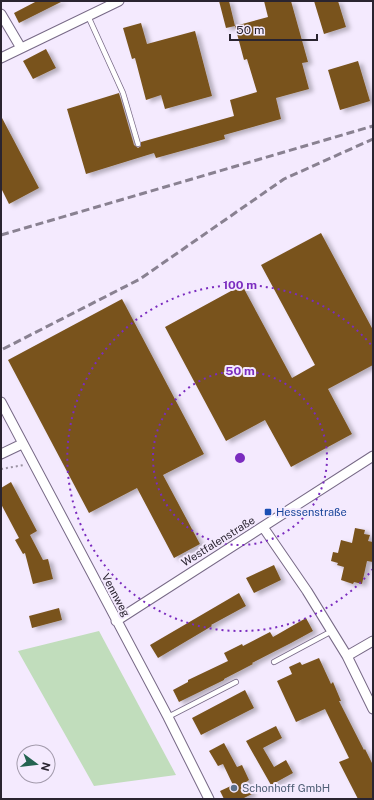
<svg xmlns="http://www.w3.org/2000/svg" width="374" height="800" font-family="'Public Sans',sans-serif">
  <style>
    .green { fill: #c1ddbc }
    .building { fill: #79531d; filter: url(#shadow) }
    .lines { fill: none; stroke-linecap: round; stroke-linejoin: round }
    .service-casing { stroke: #776986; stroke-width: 6 }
    .minor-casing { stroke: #776986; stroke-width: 11 }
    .path { stroke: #9b93a3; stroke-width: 2; stroke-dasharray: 2 3; stroke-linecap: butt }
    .service { stroke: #fff; stroke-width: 4.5 }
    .minor { stroke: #fff; stroke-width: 9 }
    .rail { stroke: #898191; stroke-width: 3; stroke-dasharray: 8 4; stroke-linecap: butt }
    .ring { fill: none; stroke: #7b2cbf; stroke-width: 2; stroke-dasharray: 2 4 }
    .transit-dot { fill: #1a4fb4; stroke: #f4eafe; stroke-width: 1.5 }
    .service-dot { fill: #5c6f8a; stroke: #f4eafe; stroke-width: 1.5 }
    .labels { text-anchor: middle; stroke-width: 4; stroke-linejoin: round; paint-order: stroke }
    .transit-label { font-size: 11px; fill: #164399; stroke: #f4eafe; text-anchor: start }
    .street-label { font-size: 11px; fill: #2a2430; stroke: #f4eafe }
    .service-label { font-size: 11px; fill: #4e5e75; stroke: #f4eafe; text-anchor: start }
    .centre { fill: #7b2cbf; stroke: #f4eafe; stroke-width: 2 }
    .ring-label { font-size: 12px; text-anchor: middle; font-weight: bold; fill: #7b2cbf; stroke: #f4eafe; stroke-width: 4; stroke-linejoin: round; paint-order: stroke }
  </style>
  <defs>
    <filter id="shadow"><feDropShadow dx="4.5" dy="2.5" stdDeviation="2" flood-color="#0004"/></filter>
  </defs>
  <rect width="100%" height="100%" fill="#f4eafe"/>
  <!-- green -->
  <path class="green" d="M99,631L176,775L94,786L18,651Z"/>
  <!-- building -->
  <path class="building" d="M37,1H63L19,23L14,13Z
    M219,1H229L235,26L226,28Z
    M264,1H291L308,62L302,63L309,89L276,98L281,119L224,135L225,139L156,158L154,153L86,174L67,109L119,93L134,145L138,148L141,146V142L234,116L230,100L257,92L247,59L244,60L235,26L268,17Z
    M314,1H338L346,27L324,34Z
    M141,23L147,44L195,31L212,96L165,109L161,95L146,100L135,58L132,59L123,28Z
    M46,49L56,68L33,79L23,61Z
    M358,61L370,101L340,110L328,70Z
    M1,116L39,188L9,204L1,188Z
    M321,233L373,330V365L328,389L352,434L291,467L265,420L226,441L165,327L242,285L292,378L315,365L261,265Z
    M122,299L204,454L163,475L200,544L174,558L137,488L89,513L8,360Z
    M11,482L37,531L30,535L43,560L48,559L53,579L33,584L25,553L23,554L15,540L19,538L1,504V488Z
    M355,528L365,530L364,534L370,535L368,541L373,542V562L367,561L362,584L354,582L353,584L341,580L344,567L337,565L338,563L331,561L333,552L338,553L341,540L352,543Z
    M274,565L281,580L254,593L246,578Z
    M239,593L246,606L211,625L212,626L158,658L150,645Z
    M59,608L62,620L32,628L29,616Z
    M306,618L313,631L291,643L252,663L253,664L224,679V680L179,702L173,690L188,682V680L228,661L224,653L242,644L243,646L270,632L273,637Z
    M319,658L331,684L333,682L341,701H339L364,750L365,749L373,765V799H358L339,762L349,758L325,709L296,722L277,681L292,674L289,667L300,662L302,665Z
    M245,690L254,708L201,735L192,718Z
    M276,726L282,738L263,748L274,767L286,760L293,773L271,785L246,741Z
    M224,743L237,767L242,765L249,780L246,782L252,794L242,799H224L220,791L233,785L223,764L218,766L209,751Z"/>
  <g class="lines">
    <defs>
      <path id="service" d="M88,16L123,93L138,144
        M274,662L332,631
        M168,717L236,682"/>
      <path id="minor" d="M1,14L21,48
        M1,58L119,1
        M1,402L168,717L209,799
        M1,454L22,444
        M263,527L307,591L347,656L373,709
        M116,621L373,456
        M347,656L373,641"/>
    </defs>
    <!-- service casing -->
    <use href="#service" class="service-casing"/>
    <!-- minor casing -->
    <use href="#minor" class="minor-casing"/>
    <!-- path -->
    <path class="path" d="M1,469L24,465"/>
    <!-- service -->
    <use href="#service" class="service"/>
    <!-- minor -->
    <use href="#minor" class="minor"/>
    <!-- rail -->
    <path class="rail" d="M1,235L373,126
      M3,349L140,279L284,179L373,139"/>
  </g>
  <!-- distance rings -->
  <g class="ring">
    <circle cx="240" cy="458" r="87"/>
    <path d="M373 569A173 173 0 1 1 373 347"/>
  </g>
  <!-- markers -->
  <rect class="transit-dot" x="264" y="508" width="8" height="8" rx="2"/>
  <circle class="service-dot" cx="234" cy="788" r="4"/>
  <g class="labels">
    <!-- transit labels -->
    <g class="transit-label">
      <text x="276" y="516">Hessenstraße</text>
    </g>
    <!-- street labels -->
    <g class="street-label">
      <text transform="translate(218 541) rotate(-32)" y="4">Westfalenstraße</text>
      <text transform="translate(116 595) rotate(62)" y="4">Vennweg</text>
    </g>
    <!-- service labels -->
    <g class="service-label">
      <text x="242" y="792">Schonhoff GmbH</text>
    </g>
  </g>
  <circle cx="240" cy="458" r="6" class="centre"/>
  <g class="ring-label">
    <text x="240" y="289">100 m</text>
    <text x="240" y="375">50 m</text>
  </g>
  <!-- border -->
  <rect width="374" height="800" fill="none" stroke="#2a2430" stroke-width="4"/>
  <!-- north arrow -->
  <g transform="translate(36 764) rotate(105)"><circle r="19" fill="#f4eafe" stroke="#a39bac"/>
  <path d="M0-3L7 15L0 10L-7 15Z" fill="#246351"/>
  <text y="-6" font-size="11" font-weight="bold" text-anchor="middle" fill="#2a2430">N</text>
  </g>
  <!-- scale -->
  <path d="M230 34v6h87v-6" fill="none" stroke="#2a2430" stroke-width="2"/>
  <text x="236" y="34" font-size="12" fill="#2a2430" stroke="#f4eafe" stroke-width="3" paint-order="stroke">50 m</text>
</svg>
